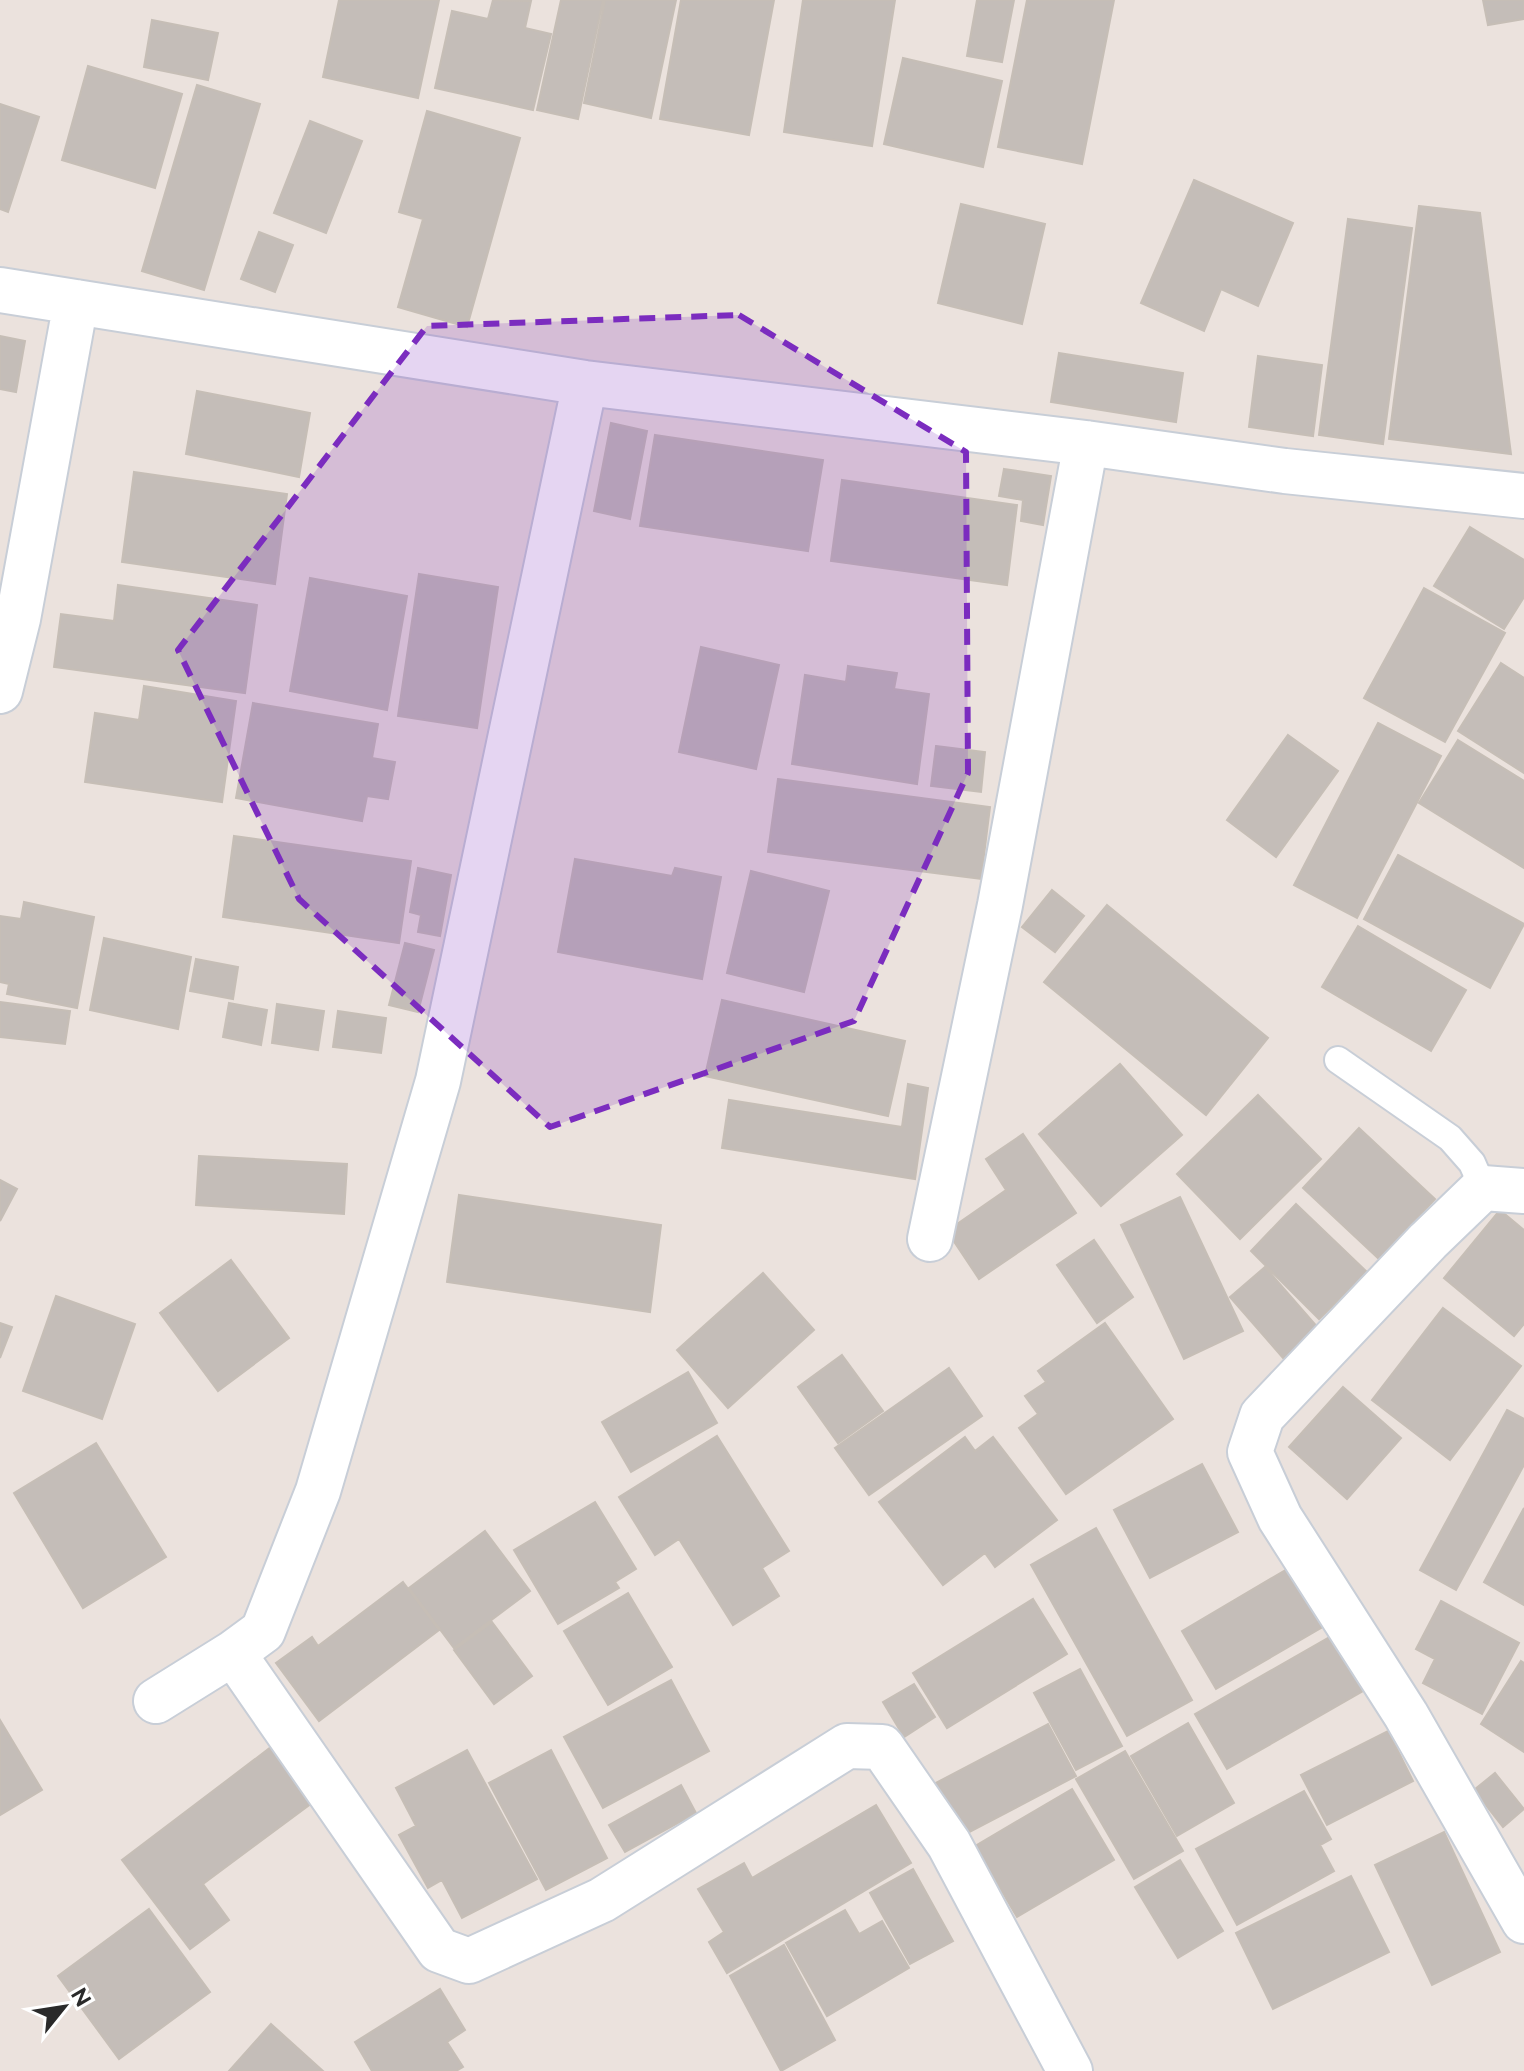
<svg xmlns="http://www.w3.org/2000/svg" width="1524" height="2071" font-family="Raleway,sans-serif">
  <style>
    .building { fill: #c4bdb8; stroke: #c6beb6; stroke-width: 2 }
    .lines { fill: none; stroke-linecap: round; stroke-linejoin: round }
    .service-casing { stroke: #c8ced7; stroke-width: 30 }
    .minor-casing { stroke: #c8ced7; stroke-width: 48 }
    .service { stroke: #fff; stroke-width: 26 }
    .minor { stroke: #fff; stroke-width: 44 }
    .marked { fill: #7b2cbf; fill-opacity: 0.2; stroke: #7b2cbf; stroke-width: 6; stroke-dasharray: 16 10; stroke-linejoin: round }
  </style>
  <rect width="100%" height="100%" fill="#ebe2dd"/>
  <!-- building -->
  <path class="building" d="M339,0H439L418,98L323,77Z
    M493,0L531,1L525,28L551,34L533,110L435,88L452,11L488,19Z
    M561,0H603L578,119L537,110Z
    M605,0H676L651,118L584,103Z
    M681,0H774L749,135L660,119Z
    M803,0H895L872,146L784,132Z
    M977,0H1014L1002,62L967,56Z
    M1027,0H1114L1082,164L998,147Z
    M1483,0H1524V19L1488,25Z
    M152,20L218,33L208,80L144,67Z
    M903,58L1002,81L983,167L884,144Z
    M88,66L182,94L155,188L62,160Z
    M197,85L260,104L204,290L142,271Z
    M0,104L39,117L8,212L0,209Z
    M427,111L520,138L467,327L398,307L423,219L399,212Z
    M310,121L362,141L326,233L274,213Z
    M1194,180L1293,223L1258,306L1221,289L1204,331L1141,303Z
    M961,204L1045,224L1022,324L938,303Z
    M1419,206L1480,213L1511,454L1389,439Z
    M1348,219L1412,228L1383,444L1319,435Z
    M259,232L293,245L275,292L241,279Z
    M0,336L25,341L16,392L0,389Z
    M1059,353L1183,373L1176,422L1051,402Z
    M1258,356L1322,365L1313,436L1249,427Z
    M197,391L310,413L299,477L186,454Z
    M611,423L647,431L630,519L594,511Z
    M655,435L823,460L808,551L640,526Z
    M1004,469L1051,476L1043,525L1021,521L1023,500L999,496Z
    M134,472L287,494L275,584L122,562Z
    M842,480L1017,505L1007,585L831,561Z
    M1470,527L1524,560V597L1504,629L1434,586Z
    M419,574L498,587L477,728L398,716Z
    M310,578L407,596L387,710L290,691Z
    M118,585L257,605L245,693L54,667L61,614L114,621Z
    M1424,588L1505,633L1445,742L1364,698Z
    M701,647L779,665L756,769L679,752Z
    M1501,663L1524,678V773L1458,731Z
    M848,666L897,673L894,689L929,694L917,784L792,764L805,675L846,682Z
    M144,686L236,701L222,802L85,782L95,713L139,720Z
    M253,703L378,724L372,758L395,762L388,799L367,796L362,821L236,798Z
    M1378,723L1441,756L1357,918L1294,885Z
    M1288,735L1338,771L1276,857L1227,820Z
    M1458,740L1524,781V868L1419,803Z
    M936,746L985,752L981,792L931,786Z
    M778,779L990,807L981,879L768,852Z
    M234,836L411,861L399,943L223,917Z
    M1398,855L1524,924L1490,988L1364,919Z
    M575,859L672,876L675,868L721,877L702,979L558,952Z
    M418,868L451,875L440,936L418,932L421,915L410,912Z
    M751,871L829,891L804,992L727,973Z
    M1052,890L1084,916L1055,952L1022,927Z
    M24,902L94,917L77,1008L7,994L9,984L0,982V916L21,919Z
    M1107,905L1268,1038L1206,1115L1044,982Z
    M1358,926L1466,990L1431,1051L1322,987Z
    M104,938L191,957L178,1029L90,1010Z
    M405,943L434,950L418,1012L389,1005Z
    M196,959L238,967L233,999L190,991Z
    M722,1000L905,1041L888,1116L705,1076Z
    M0,1002L70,1011L65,1044L0,1037Z
    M229,1003L267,1010L261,1045L223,1037Z
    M277,1004L324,1011L318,1050L272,1043Z
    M338,1011L386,1018L381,1053L333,1047Z
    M1120,1064L1182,1135L1101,1206L1039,1134Z
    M908,1084L928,1088L915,1179L722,1148L729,1100L902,1127Z
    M1258,1095L1321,1159L1240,1239L1177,1174Z
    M1359,1128L1435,1199L1379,1259L1303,1188Z
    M1023,1134L1076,1213L979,1279L947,1231L1006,1190L986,1159Z
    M199,1156L347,1164L344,1214L196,1205Z
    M0,1180L17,1189L0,1221Z
    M459,1195L661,1225L650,1312L447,1282Z
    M1180,1197L1243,1331L1184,1359L1121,1225Z
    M1296,1204L1367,1272L1319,1319L1251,1251Z
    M1500,1210L1524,1230V1324L1514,1336L1444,1278Z
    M1094,1240L1133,1297L1097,1323L1057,1265Z
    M231,1260L289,1338L218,1391L160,1313Z
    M1265,1267L1319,1329L1284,1359L1230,1297Z
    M763,1273L814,1330L728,1408L677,1350Z
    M56,1296L135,1324L102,1419L23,1391Z
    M1443,1308L1521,1366L1450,1460L1372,1400Z
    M0,1323L12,1327L0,1358Z
    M1105,1323L1173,1419L1066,1494L1019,1428L1038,1414L1025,1396L1046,1382L1038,1371Z
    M842,1355L883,1411L838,1443L798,1387Z
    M949,1368L982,1416L869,1495L835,1448Z
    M688,1372L717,1423L631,1472L602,1422Z
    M1343,1387L1401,1438L1347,1499L1289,1447Z
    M1507,1410L1524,1419V1465L1456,1590L1420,1570Z
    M717,1436L789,1551L762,1568L779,1596L733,1625L679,1539L655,1555L619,1497Z
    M965,1437L975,1451L993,1437L1057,1520L995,1567L985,1553L943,1585L879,1502Z
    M96,1443L166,1557L83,1608L14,1493Z
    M1202,1464L1238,1532L1150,1578L1114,1510Z
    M595,1502L636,1569L615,1582L619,1588L558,1624L514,1550Z
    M1524,1508V1605L1484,1582Z
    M1096,1528L1192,1700L1127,1736L1031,1565Z
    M485,1531L530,1591L454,1648L409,1588Z
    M1294,1565L1328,1624L1216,1689L1182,1631Z
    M403,1582L439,1630L319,1721L276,1663L312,1637L318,1646Z
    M628,1593L672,1667L608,1705L564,1631Z
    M1033,1599L1067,1654L947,1728L913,1673Z
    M1441,1601L1519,1643L1482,1714L1423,1683L1435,1659L1416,1649Z
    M492,1622L532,1676L494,1704L454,1650Z
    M1333,1635L1365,1690L1227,1769L1195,1714Z
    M1521,1661L1524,1663V1752L1481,1724Z
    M1080,1669L1122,1746L1076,1770L1034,1693Z
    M671,1680L709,1751L603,1808L564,1737Z
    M914,1684L935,1717L904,1737L883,1702Z
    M0,1720L42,1790L0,1815Z
    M1188,1723L1234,1803L1177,1836L1131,1756Z
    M1048,1724L1076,1776L960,1837L932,1785Z
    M1388,1731L1413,1781L1327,1825L1301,1775Z
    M271,1747L312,1803L203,1884L229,1920L190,1949L122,1860Z
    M467,1750L537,1879L462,1918L442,1880L428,1888L399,1835L416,1826L396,1788Z
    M551,1750L607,1858L546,1890L489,1783Z
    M1125,1751L1183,1851L1134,1879L1076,1779Z
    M1495,1773L1524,1809L1503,1827L1474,1790Z
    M681,1785L696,1813L625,1852L609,1825Z
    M1072,1789L1114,1860L1017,1917L975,1846Z
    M1304,1791L1331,1839L1320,1845L1334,1871L1237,1925L1196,1849Z
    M876,1805L911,1863L727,1973L709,1942L724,1932L698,1889L744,1863L752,1878Z
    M1444,1832L1500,1952L1432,1985L1375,1865Z
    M1180,1860L1223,1931L1178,1958L1135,1887Z
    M913,1869L953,1941L910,1964L870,1893Z
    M1351,1876L1389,1952L1273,2009L1236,1933Z
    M149,1909L210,1992L119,2059L58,1976Z
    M845,1910L859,1934L882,1921L909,1968L827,2016L786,1943Z
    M784,1945L835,2040L781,2071L730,1976Z
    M440,1989L465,2030L447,2042L463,2067L456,2071H372L355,2042Z
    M271,2024L323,2071H229Z"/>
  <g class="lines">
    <defs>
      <path id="service" d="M1338,1060L1450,1138L1472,1163L1483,1188"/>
      <path id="minor" d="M0,290L585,383L1086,443L1285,471L1524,496
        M0,691L18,619L76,302
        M1524,1191L1483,1188L1428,1241L1262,1416L1250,1452L1280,1518L1406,1715L1524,1921
        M930,1239L1000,905L1086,443
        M233,1653L439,1950L469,1961L602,1900L847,1746L882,1747L949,1844L1070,2071
        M156,1701L233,1653L263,1631L318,1491L438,1081L585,383"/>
    </defs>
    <!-- service casing -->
    <use href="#service" class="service-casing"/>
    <!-- minor casing -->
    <use href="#minor" class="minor-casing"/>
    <!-- service -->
    <use href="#service" class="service"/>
    <!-- minor -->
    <use href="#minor" class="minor"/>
  </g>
  <!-- marked area -->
  <path class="marked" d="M739,315L966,452L968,773L854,1021L550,1127L299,899L178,650L427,326Z"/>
  <!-- north arrow -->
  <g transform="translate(64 2007) rotate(60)" stroke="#ffffff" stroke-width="6" paint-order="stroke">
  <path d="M0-6L14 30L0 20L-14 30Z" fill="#2a2a2a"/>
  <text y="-12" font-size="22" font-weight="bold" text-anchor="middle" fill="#2a2a2a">N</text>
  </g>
</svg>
